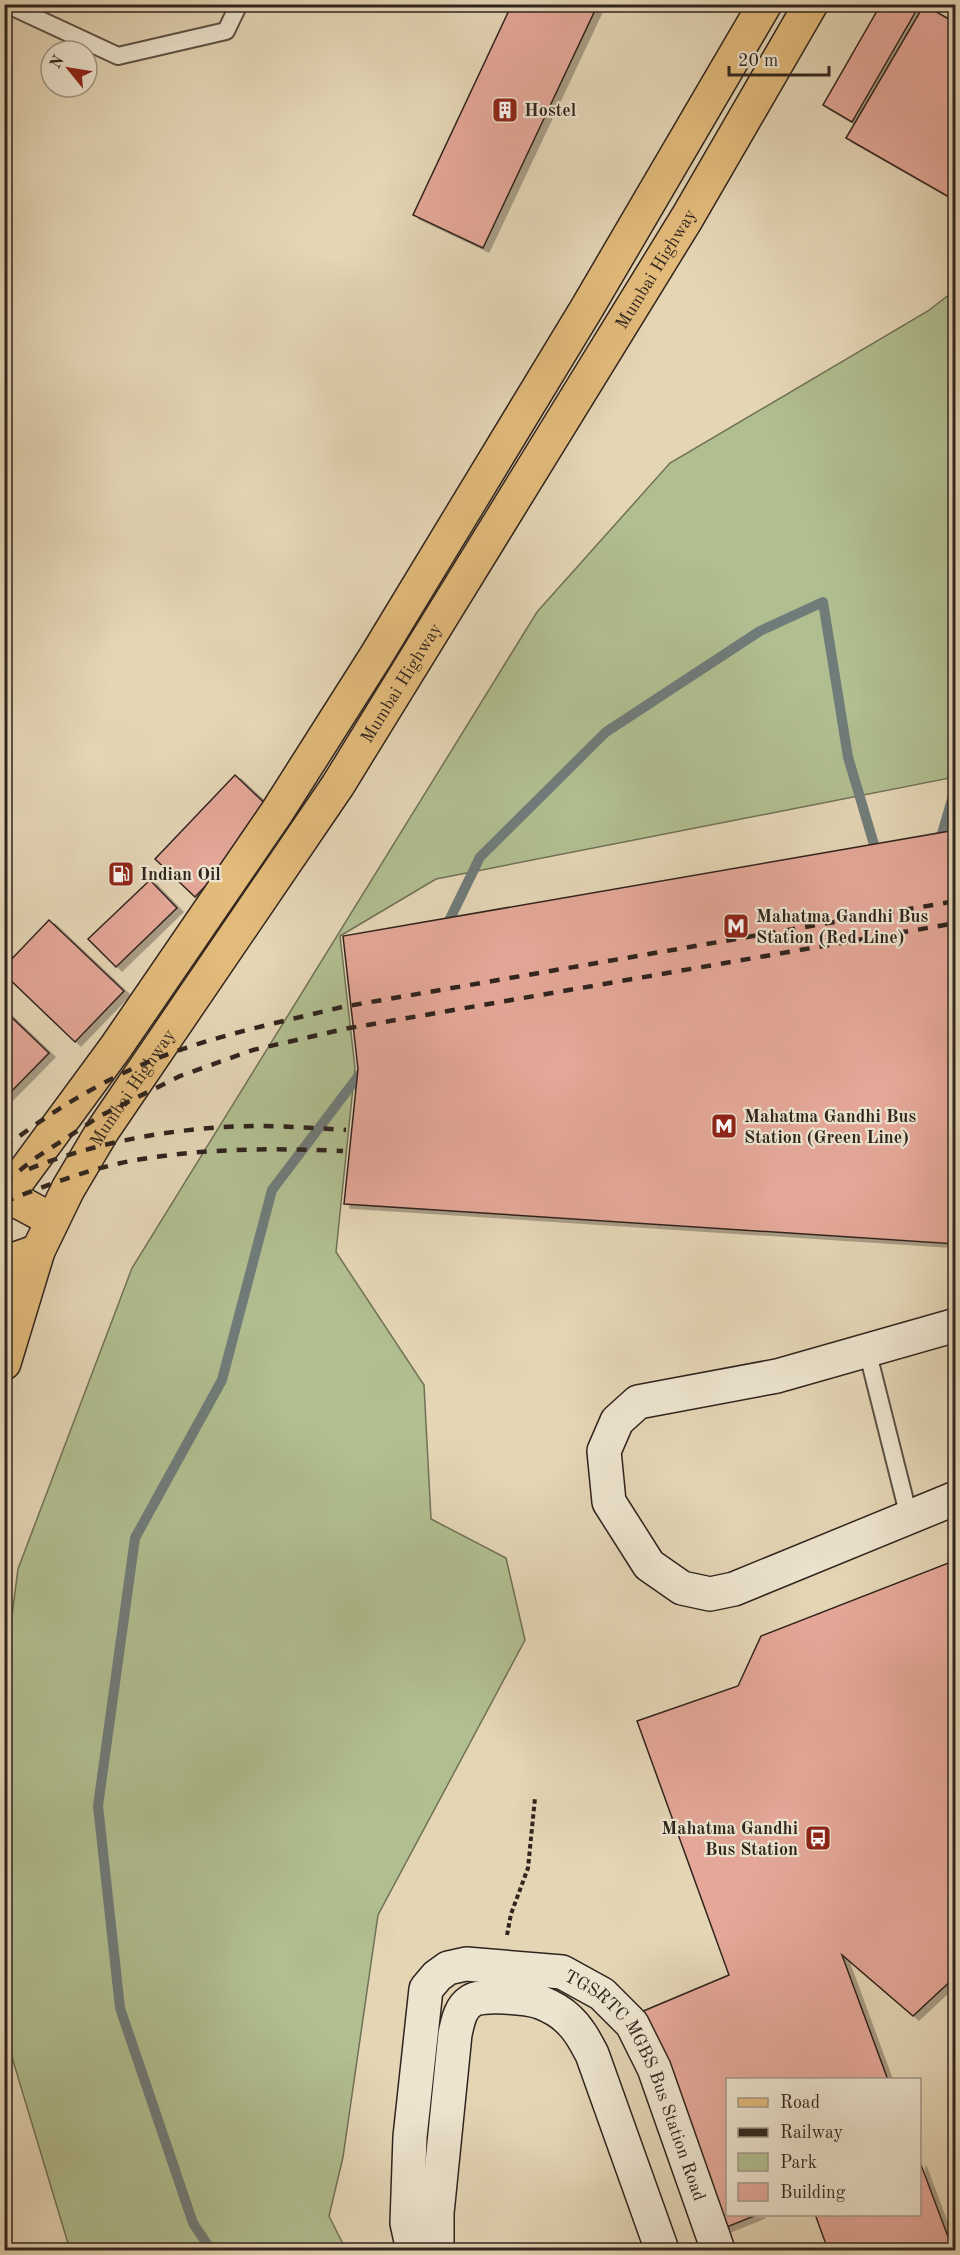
<svg xmlns="http://www.w3.org/2000/svg" width="960" height="2255" font-family="'Old Standard TT',serif">
  <style>
    .green { fill: #b1be90; stroke: #707157; stroke-width: 1.5 }
    .lines { fill: none; stroke-linecap: round; stroke-linejoin: round }
    .stream { stroke: #707c7a; stroke-width: 10 }
    .building { fill: #e4a798; stroke: #30241e; stroke-width: 1.5; filter: url(#shadow) }
    .lane-casing { stroke: #5d5044; stroke-width: 20 }
    .secondary-casing { stroke: #30241e; stroke-width: 36 }
    .primary-casing { stroke: #30241e; stroke-width: 36 }
    .highway-casing { stroke: #30241e; stroke-width: 36 }
    .path { stroke: #30241e; stroke-width: 4; stroke-dasharray: 4.5 3; stroke-linecap: butt }
    .lane { stroke: #ede4cf; stroke-width: 16 }
    .secondary { stroke: #ede4cf; stroke-width: 33 }
    .primary { stroke: #e2ba7a; stroke-width: 33 }
    .highway { stroke: #e2ba7a; stroke-width: 33 }
    .rail { stroke: #30241e; stroke-width: 4.5; stroke-dasharray: 10 10; stroke-linecap: butt }
    .labels { text-anchor: middle; stroke-width: 4.5; stroke-linejoin: round; paint-order: stroke }
    .poi-label { font-size: 18px; font-weight: bold; fill: #30241e; stroke: #ede4cf; text-anchor: start }
    .street-label { font-size: 18px; fill: #30241e; stroke: #ede4cf }
  </style>
  <defs>
    <filter id="shadow"><feDropShadow dx="6" dy="4" stdDeviation="0" flood-color="#0004"/></filter>
  </defs>
  <rect width="100%" height="100%" fill="#e4d5b5"/>
  <filter id="stains"><feTurbulence type="fractalNoise" baseFrequency=".00333" numOctaves="4"/><feColorMatrix values="0 0 0 0 .2 0 0 0 0 .09 0 0 0 0 .02 0 0 0 .5 -.17"/></filter>
  <radialGradient id="worn" r=".72"><stop offset=".6" stop-color="#630" stop-opacity="0"/><stop offset="1" stop-color="#630" stop-opacity=".3"/></radialGradient>
  <!-- green -->
  <path class="green" d="M955,290V777L436,879L340,936L355,1068L336,1252L424,1385L431,1519L506,1558L525,1640L378,1915L343,2157L329,2216L346,2250H70L5,2034L4,1677L18,1569L132,1268L537,612L670,463L928,311Z"/>
  <g class="lines">
    <!-- stream -->
    <path class="stream" d="M935,840L941,837L956,786
      M445,929L480,857L606,732L760,631L823,602L848,757L878,858
      M211,2250L193,2223L120,2008L98,1806L135,1538L222,1380L272,1190L366,1066"/>
  </g>
  <!-- building -->
  <path class="building" d="M512,4H598L483,248L413,215Z
    M881,4H904L916,11L852,122L823,105Z
    M924,5L956,23V201L846,138Z
    M235,775L275,813L195,897L155,859Z
    M956,830V1244L344,1204L358,1069L343,936Z
    M150,880L177,908L116,967L88,939Z
    M49,920L124,991L75,1042L4,974V967Z
    M4,1010L49,1053L4,1099Z
    M956,1560V1976L913,2016L842,1955L888,2080H728V2214H759L702,2237L622,2020L729,1975L637,1721L738,1686L761,1636Z
    M920,2162L953,2250H828L815,2214H920Z"/>
  <g class="lines">
    <defs>
      <path id="lane" d="M6,4L118,56L226,31L239,4
        M867,1350L909,1517"/>
      <g id="secondary">
        <path d="M956,1325L777,1376L638,1402L617,1421L604,1451L609,1502L649,1565L682,1588L710,1594L734,1589L956,1498"/>
        <path id="s1" d="M413,2250L407,2223L410,2137L426,1989L437,1976L448,1968L466,1964L562,1972L602,1994L632,2024L654,2068L718,2250"/>
        <path d="M437,2250V2213L455,2034C458,2021 460,2008 471,2001C481,1993 528,1998 540,2002C550,2006 561,2012 568,2019C579,2029 585,2041 592,2054L662,2250"/>
      </g>
      <path id="primary" d="M4,1194L52,1220
        M4,1263L38,1251"/>
      <g id="highway">
        <path d="M4,1204L8,1194L116,1047L277,812L376,656L587,308L765,4"/>
        <path id="s2" d="M4,1363L38,1251L68,1189L103,1130L338,785L687,218L811,4"/>
      </g>
    </defs>
    <!-- lane casing -->
    <use href="#lane" class="lane-casing"/>
    <!-- secondary casing -->
    <use href="#secondary" class="secondary-casing"/>
    <!-- primary casing -->
    <use href="#primary" class="primary-casing"/>
    <!-- highway casing -->
    <use href="#highway" class="highway-casing"/>
    <!-- path -->
    <path class="path" d="M507,1935L511,1914L528,1868L535,1798"/>
    <!-- lane -->
    <use href="#lane" class="lane"/>
    <!-- secondary -->
    <use href="#secondary" class="secondary"/>
    <!-- primary -->
    <use href="#primary" class="primary"/>
    <!-- highway -->
    <use href="#highway" class="highway"/>
    <!-- rail -->
    <path class="rail" d="M4,1148C48,1113 106,1078 158,1058C217,1035 281,1022 342,1007L956,901
      M29,1169C99,1141 179,1127 254,1126C284,1126 315,1128 346,1130
      M4,1183L34,1159L100,1116L180,1076L253,1050L344,1029L956,923
      M4,1202C47,1185 91,1168 136,1160C205,1148 274,1148 343,1151"/>
  </g>
  <!-- icons -->
  <defs>
    <symbol id="building-square" viewBox="-11 -11 22 22"><rect x="-9" y="-9" width="18" height="18" rx="4" fill="#8f2418" stroke="#ede4cf"/><path d="M-4-6H4V6H1V3H-1V6H-4ZM-2.5-4.3h1.7v1.8h-1.7ZM.8-4.3h1.7v1.8H.8ZM-2.5-1h1.7V.8h-1.7ZM.8-1h1.7V.8H.8Z" fill="#fff"/></symbol>
    <symbol id="fuel-square" viewBox="-11 -11 22 22"><rect x="-9" y="-9" width="18" height="18" rx="4" fill="#8f2418" stroke="#ede4cf"/><path d="M-5.5-6h7V0h2V4h1.3V-2.5L3-4.5l.8-.8L6-3V5H2.5V1h-1V6h-7ZM-4.2-4.7v3.2H.2V-4.7Z" fill="#fff"/></symbol>
    <symbol id="metro-square" viewBox="-11 -11 22 22"><rect x="-9" y="-9" width="18" height="18" rx="4" fill="#8f2418" stroke="#ede4cf"/><path d="M-5.5 5V-5H-3L0 0L3-5H5.5V5H3V-.5L0 4L-3-.5V5Z" fill="#fff"/></symbol>
    <symbol id="bus-square" viewBox="-11 -11 22 22"><rect x="-9" y="-9" width="18" height="18" rx="4" fill="#8f2418" stroke="#ede4cf"/><path d="M-5-6H5V4H4V6H2V4H-2V6H-4V4H-5ZM-3.5-4V0h7V-4ZM-3.5 1.2v1.5H-2V1.2ZM2 1.2v1.5H3.5V1.2Z" fill="#fff"/></symbol>
  </defs>
  <g fill-rule="evenodd">
    <use href="#building-square" x="490" y="95" width="30" height="30"/>
    <use href="#fuel-square" x="106" y="859" width="30" height="30"/>
    <use href="#metro-square" x="721" y="911" width="30" height="30"/>
    <use href="#metro-square" x="709" y="1111" width="30" height="30"/>
    <use href="#bus-square" x="803" y="1823" width="30" height="30"/>
  </g>
  <g class="labels">
    <!-- poi labels -->
    <g class="poi-label">
      <text x="524" y="116">Hostel</text>
      <text x="140" y="880">Indian Oil</text>
      <text x="756" y="922">Mahatma Gandhi Bus<tspan x="756" dy="21">Station (Red Line)</tspan></text>
      <text x="744" y="1122">Mahatma Gandhi Bus<tspan x="744" dy="21">Station (Green Line)</tspan></text>
      <text x="798" y="1834" text-anchor="end">Mahatma Gandhi<tspan x="798" dy="21">Bus Station</tspan></text>
    </g>
    <!-- street labels -->
    <g class="street-label">
      <text dy="6" stroke="none"><textPath href="#s2" startOffset="1278">Mumbai Highway</textPath></text>
      <text dy="6" stroke="none"><textPath href="#s2" startOffset="792">Mumbai Highway</textPath></text>
      <text dy="6" stroke="none"><textPath href="#s2" startOffset="306">Mumbai Highway</textPath></text>
      <text dy="6" stroke="none"><textPath href="#s1" startOffset="549">TGSRTC MGBS Bus Station Road</textPath></text>
    </g>
  </g>
  <!-- margin -->
  <rect width="960" height="2255" fill="none" stroke="#e4d5b5" stroke-width="24"/>
  <rect x="6" y="6" width="948" height="2243" fill="none" stroke="#30241e" stroke-width="3"/>
  <rect x="12" y="12" width="936" height="2231" fill="none" stroke="#30241e" stroke-width="1.5"/>
  <!-- legend -->
  <rect x="726" y="2078" width="195" height="138" fill="#ede4cf" stroke="#a19788" stroke-width="1.5"/>
  <rect x="738" y="2098" width="30" height="9" fill="#e2ba7a" stroke="#a19788" stroke-width="1.5"/>
  <text x="780" y="2108" font-size="18" fill="#30241e">Road</text>
  <rect x="738" y="2128" width="30" height="9" fill="#30241e" stroke="#a19788" stroke-width="1.5"/>
  <text x="780" y="2138" font-size="18" fill="#30241e">Railway</text>
  <rect x="738" y="2153" width="30" height="18" fill="#b1be90" stroke="#a19788" stroke-width="1.5"/>
  <text x="780" y="2168" font-size="18" fill="#30241e">Park</text>
  <rect x="738" y="2183" width="30" height="18" fill="#e4a798" stroke="#a19788" stroke-width="1.5"/>
  <text x="780" y="2198" font-size="18" fill="#30241e">Building</text>
  <!-- north arrow -->
  <g transform="translate(69 69) rotate(300)"><circle r="28" fill="#ede4cf" stroke="#a19788" stroke-width="1.5"/>
  <path d="M0-4.5L10 22L0 15L-10 22Z" fill="#8f2418"/>
  <text y="-9" font-size="16" font-weight="bold" text-anchor="middle" fill="#30241e">N</text>
  </g>
  <!-- scale -->
  <path d="M729 66v9h100v-9" fill="none" stroke="#30241e" stroke-width="3"/>
  <text x="738" y="66" font-size="18" fill="#30241e" stroke="#ede4cf" stroke-width="4.5" paint-order="stroke">20 m</text>
  <rect width="100%" height="100%" filter="url(#stains)"/>
  <rect width="100%" height="100%" fill="url(#worn)"/>
</svg>
